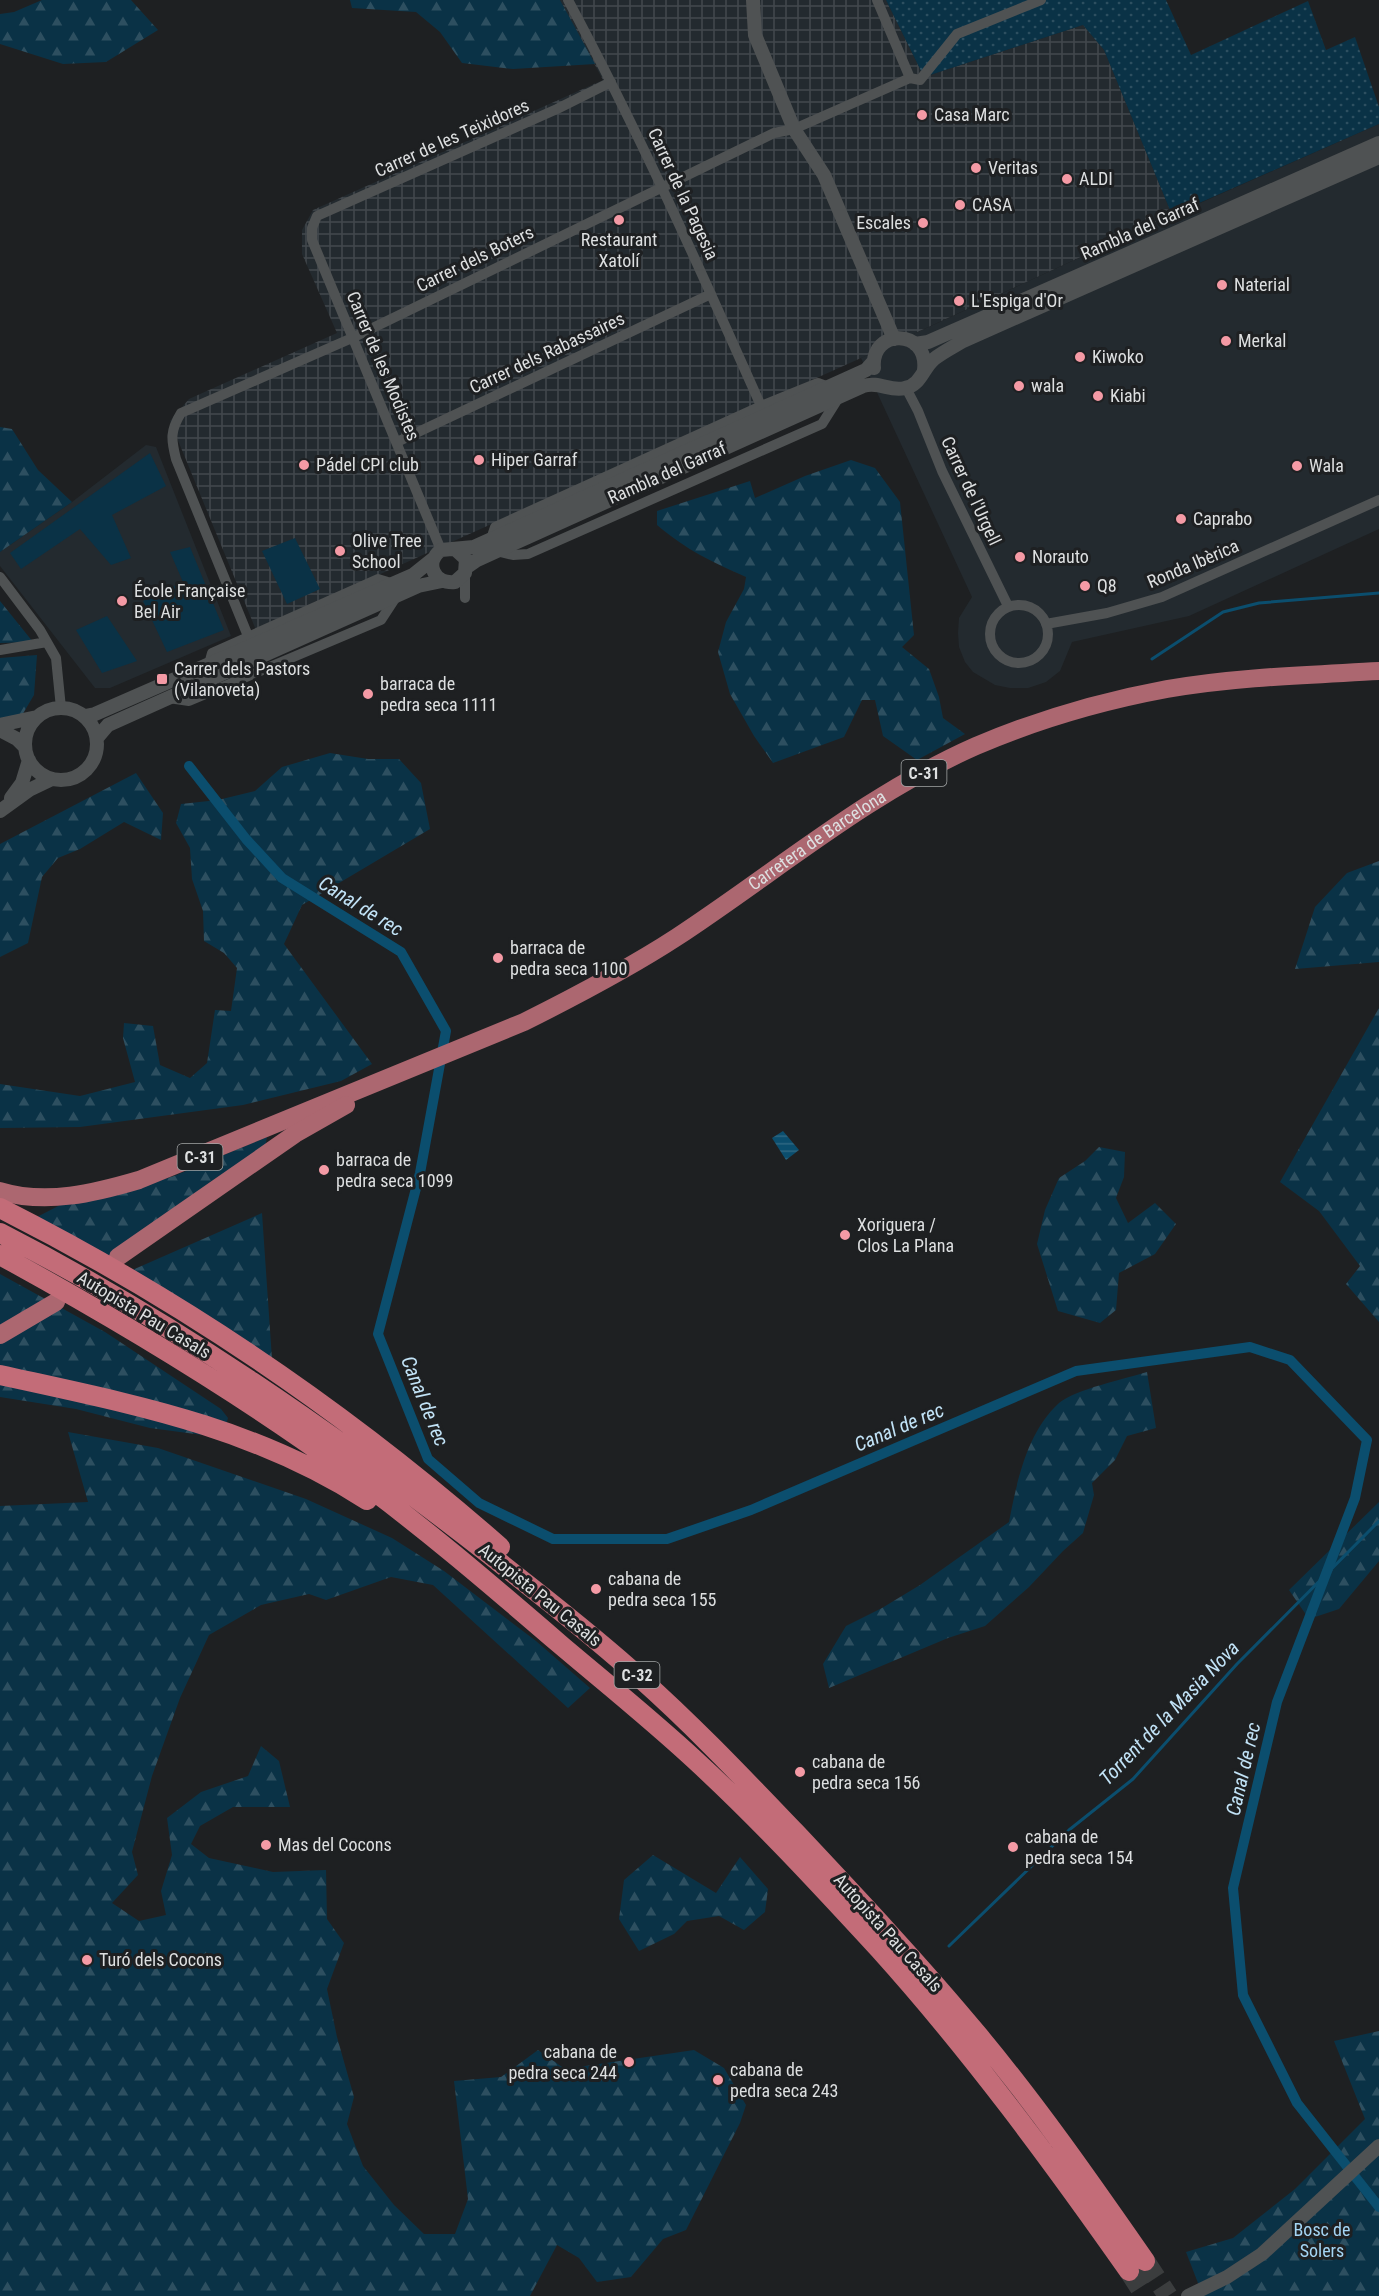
<svg xmlns="http://www.w3.org/2000/svg" width="1379" height="2296" font-family="'Roboto Condensed',sans-serif">
  <style>
    .built { fill: #232a2f }
    .industrial { fill: url(#industrial-grid) }
    .grass { fill: url(#grass-dots) }
    .forest { fill: url(#forest-firs) }
    .park { fill: #0a3246 }
    .water { fill: url(#water-rules) }
    .lines { fill: none; stroke-linecap: round; stroke-linejoin: round }
    .stream { stroke: #0b4e6e; stroke-width: 3 }
    .canal { stroke: #0b4e6e; stroke-width: 10 }
    .motorway-tunnel { stroke: #3b3d3e; stroke-width: 20; stroke-dasharray: 20 10; stroke-linecap: butt }
    .minor { stroke: #4f5253; stroke-width: 10 }
    .tertiary { stroke: #4f5253; stroke-width: 14 }
    .trunk { stroke: #ac6770; stroke-width: 18 }
    .motorway { stroke: #c36c78; stroke-width: 20 }
    .poi-dot { fill: #f49aa5; stroke: #1e2022; stroke-width: 2 }
    .labels { text-anchor: middle; stroke-width: 6; stroke-linejoin: round; paint-order: stroke }
    .shield { fill: #1e2022; stroke: #a4a6a7; stroke-width: 1.5 }
    .shield-label { font-size: 16px; font-weight: bold; fill: #dddfe0 }
    .poi-label { font-size: 18px; fill: #dddfe0; stroke: #1e2022; text-anchor: start }
    .street-label { font-size: 18px; fill: #dddfe0; stroke: #1e2022 }
    .park-label { font-size: 18px; fill: #a4d5f4; stroke: #1e2022 }
    .water-label { font-size: 20px; font-style: italic; fill: #c2e3f7; stroke: #1e2022 }
  </style>
  <defs>
    <pattern id="industrial-grid" width="8" height="8" patternUnits="userSpaceOnUse" patternTransform="scale(1.5)"><rect width="8" height="8" fill="#232a2f"/><path d="M0 4h8M4 0v8" fill="none" stroke="#42484d"/></pattern>
    <pattern id="grass-dots" width="8" height="8" patternUnits="userSpaceOnUse" patternTransform="scale(1.5)"><rect width="8" height="8" fill="#0a3246"/><path d="M2 2h.1M6 6h.1" fill="none" stroke="#2d4f60" stroke-width="1.8" stroke-linecap="round"/></pattern>
    <pattern id="forest-firs" width="22" height="20" patternUnits="userSpaceOnUse" patternTransform="scale(1.5)"><rect width="22" height="20" fill="#0a3246"/><path d="M5 1l3.5 6h-7zM16 11l3.5 6h-7z" fill="#2d4f60"/></pattern>
    <pattern id="water-rules" width="6" height="5" patternUnits="userSpaceOnUse" patternTransform="scale(1.5)"><rect width="6" height="5" fill="#0b4e6e"/><path d="M0 2.5h6" fill="none" stroke="#2e6782"/></pattern>
  </defs>
  <rect width="100%" height="100%" fill="#1e2022"/>
  <!-- built -->
  <path class="built" d="M1379,124V529L1189,616L1072,642L1060,671L1046,682L1028,688H1010L995,685L973,672L965,662L959,647L958,633L959,618L972,597L861,358L1155,223Z
    M146,445L156,447L231,636L110,688H95L0,566V552L72,502Z"/>
  <!-- industrial -->
  <path class="industrial" d="M560,0H886L924,77L1083,25L1104,50L1172,215L861,358L256,630L170,421L189,399L337,333L302,254V230L313,210L603,80Z"/>
  <!-- grass -->
  <path class="grass" d="M886,0H1166L1191,55L1308,1L1326,50L1355,37L1379,107V124L1172,215L1104,50L1083,25L924,77Z"/>
  <!-- forest -->
  <path class="forest" d="M42,0H131L158,30L106,62L63,64L0,44V14L14,12Z
    M350,0H560L595,64L513,69L462,63L440,32L416,12L352,8Z
    M0,427L12,429L38,470L72,502L0,552Z
    M851,460L875,468L900,502L914,635L902,647L929,669L939,697L943,718L965,734L917,760L883,736L875,700H862L844,737L773,763L754,736L730,694L718,652L726,622L744,589L746,577C710,561 688,551 657,525V511L750,481L755,498L805,476Z
    M0,601L33,642L0,643Z
    M37,655L34,695L12,732L0,736V658Z
    M330,753L368,759H399L421,783L430,829L302,905L284,944L372,1064L341,1081L243,1105L80,1127L0,1128V1084L80,1096L135,1082L123,1038L124,1023L153,1026L160,1065L190,1078L207,1063L215,1010L231,1011L237,968L224,953L204,941L203,911L192,879L190,848L176,823L181,804L218,800L255,791L282,767Z
    M136,773L163,813L161,840L124,822L80,849L58,858L42,877L28,943L0,957V844Z
    M1379,861V962L1295,969L1315,907L1347,873Z
    M1379,1008V1322L1346,1284L1360,1266L1319,1211L1280,1182Z
    M267,1137L265,1147L215,1179L107,1258L35,1218L66,1202L107,1197L174,1176Z
    M1099,1147L1125,1152L1124,1177L1116,1198L1128,1223L1155,1203L1176,1224L1155,1254L1119,1273L1116,1310L1100,1323L1058,1311L1037,1244L1045,1210L1059,1178L1085,1161Z
    M262,1213L272,1359L130,1271Z
    M0,1274L105,1332L221,1409L228,1418L225,1428L210,1436L150,1428L76,1409L0,1397Z
    M1147,1372L1156,1428L1127,1436L1115,1460L1092,1483L1094,1495L1083,1533L1063,1551L1029,1587L985,1626L948,1638L829,1688L823,1664L846,1626L882,1608L920,1585L1009,1522C1017,1481 1027,1432 1059,1403C1076,1389 1125,1379 1147,1372Z
    M68,1432L158,1448L306,1499L392,1538L444,1571L536,1641L590,1688L568,1708L433,1585L391,1577L326,1600L309,1594L261,1605L209,1635L180,1698L152,1776L132,1852L138,1875L112,1903L139,1921L166,1915L161,1891L172,1855L167,1818L201,1792L248,1776L261,1746L279,1761L290,1807H233L200,1826L191,1844L209,1858L273,1872L326,1870L327,1919L344,1943L327,1989L337,2037L354,2097L347,2124L363,2166L394,2205L424,2234H455L468,2199L454,2081L501,2077L538,2050L565,2069L694,2050L724,2068L746,2105L740,2123L686,2230L663,2239L631,2277L597,2282L579,2258L557,2245L530,2296H0V1506L88,1502Z
    M1379,1502V1561L1339,1609L1309,1619L1289,1590Z
    M653,1855L716,1893L740,1857L768,1889L765,1912L744,1930L719,1916L687,1921L674,1934L639,1951L619,1919L624,1880Z
    M1379,2031V2296H1203L1186,2252L1233,2238L1295,2189L1365,2119L1334,2041Z"/>
  <!-- park -->
  <path class="park" d="M150,453L166,486L112,515L131,558L111,565L80,529L21,569L10,553Z
    M295,538L320,589L287,604L262,551Z
    M190,547L224,630L167,652L143,601L183,582L170,552Z
    M107,616L137,661L102,673L76,630Z"/>
  <!-- water -->
  <path class="water" d="M783,1131L799,1150L786,1160L772,1138Z"/>
  <g class="lines">
    <!-- stream -->
    <path class="stream" d="M1152,659L1223,612L1259,603L1379,593
      M949,1946L1069,1830L1133,1779L1237,1664L1379,1521"/>
    <!-- canal -->
    <path class="canal" d="M189,766L246,839L282,878L401,952L446,1031L420,1173L378,1334L428,1459L479,1503L553,1539H667L751,1510L1076,1371L1250,1347L1290,1360L1367,1440L1355,1498L1277,1702L1233,1888L1243,1995L1297,2103L1379,2207"/>
    <!-- motorway-tunnel -->
    <path class="motorway-tunnel" d="M1145,2261L1168,2296
      M1129,2271L1145,2296"/>
    <!-- minor -->
    <path class="minor" d="M568,0C639,132 700,269 761,406
      M877,0L910,78
      M910,78L920,80L957,34L1041,0
      M906,388L918,411L942,471L1008,606
      M397,442L711,294
      M491,539L495,527L761,406L818,383L829,387
      M441,550L312,240V228L317,216L557,109L611,82
      M496,551L513,555L528,554L822,424L839,397
      M0,577L40,630L56,658L61,708
      M465,598V573
      M990 634a29 29 0 1 1 58 0a29 29 0 1 1-58 0Z
      M1046,624L1107,613L1162,597L1379,500
      M248,636L176,459C171,439 170,431 181,413L352,338L774,133L794,129L910,78
      M0,650L47,642
      M209,664L212,653L378,579L391,583
      M169,698L189,701L381,620L396,597"/>
    <!-- tertiary -->
    <path class="tertiary" d="M753,0L755,35L794,129L824,175L894,339
      M915,344L928,342L1379,143
      M874,368C870,328 929,328 924,370
      M455,549L466,559L465,573L455,582C434,584 424,563 441,550L474,547L866,370L874,361
      M467,567L477,560L863,386C880,381 890,392 905,388C921,385 923,368 934,359C943,352 953,347 963,341L1379,157
      M25 744a36 36 0 1 1 72 0a36 36 0 1 1-72 0Z
      M85,716L95,714L413,575L433,559
      M0,725L37,717
      M0,730L17,739L25,747
      M97,738L108,725L418,586L442,581
      M11,798L22,783L29,760
      M0,811L29,790L52,779
      M1188,2296L1227,2277L1262,2254L1379,2146"/>
    <!-- trunk -->
    <g class="trunk">
      <path id="s1" d="M0,1191C46,1205 95,1193 139,1180L524,1022C576,996 628,969 677,937C776,872 867,794 976,746C1037,720 1102,701 1167,689C1236,677 1308,675 1379,671"/>
      <path d="M118,1257L295,1134L346,1105"/>
      <path d="M0,1335L56,1302"/>
    </g>
    <!-- motorway -->
    <path class="motorway" d="M0,1208C180,1299 349,1414 500,1547
      M0,1233C174,1322 335,1434 489,1554C540,1595 592,1634 640,1678C694,1726 745,1780 795,1832C858,1899 920,1965 978,2035C1038,2107 1092,2185 1145,2261
      M0,1255C117,1319 232,1388 340,1466C418,1522 490,1584 562,1646C607,1684 653,1721 696,1761C760,1820 820,1885 879,1949C970,2050 1051,2160 1129,2271
      M0,1375C131,1404 252,1426 367,1500"/>
  </g>
  <!-- markers -->
  <g class="poi-dot">
    <circle cx="922" cy="115" r="6"/>
    <circle cx="976" cy="168" r="6"/>
    <circle cx="1067" cy="179" r="6"/>
    <circle cx="960" cy="205" r="6"/>
    <circle cx="619" cy="220" r="6"/>
    <circle cx="923" cy="223" r="6"/>
    <circle cx="1222" cy="285" r="6"/>
    <circle cx="959" cy="301" r="6"/>
    <circle cx="1226" cy="341" r="6"/>
    <circle cx="1080" cy="357" r="6"/>
    <circle cx="1019" cy="386" r="6"/>
    <circle cx="1098" cy="396" r="6"/>
    <circle cx="479" cy="460" r="6"/>
    <circle cx="304" cy="465" r="6"/>
    <circle cx="1297" cy="466" r="6"/>
    <circle cx="1181" cy="519" r="6"/>
    <circle cx="340" cy="551" r="6"/>
    <circle cx="1020" cy="557" r="6"/>
    <circle cx="1085" cy="586" r="6"/>
    <circle cx="122" cy="601" r="6"/>
    <rect x="156" y="673" width="12" height="12" rx="3"/>
    <circle cx="368" cy="694" r="6"/>
    <circle cx="498" cy="958" r="6"/>
    <circle cx="324" cy="1170" r="6"/>
    <circle cx="845" cy="1235" r="6"/>
    <circle cx="596" cy="1589" r="6"/>
    <circle cx="800" cy="1772" r="6"/>
    <circle cx="266" cy="1845" r="6"/>
    <circle cx="1013" cy="1847" r="6"/>
    <circle cx="87" cy="1960" r="6"/>
    <circle cx="629" cy="2062" r="6"/>
    <circle cx="718" cy="2080" r="6"/>
  </g>
  <g class="labels">
    <!-- shield labels -->
    <g class="shield">
      <rect x="901.5" y="760" width="45" height="26" rx="4.5"/>
      <rect x="177.5" y="1144" width="45" height="26" rx="4.5"/>
      <rect x="614.5" y="1662" width="45" height="26" rx="4.5"/>
    </g>
    <g class="shield-label">
      <text x="924" y="779">C-31</text>
      <text x="200" y="1163">C-31</text>
      <text x="637" y="1681">C-32</text>
    </g>
    <!-- poi labels -->
    <g class="poi-label">
      <text x="934" y="121">Casa Marc</text>
      <text x="988" y="174">Veritas</text>
      <text x="1079" y="185">ALDI</text>
      <text x="972" y="211">CASA</text>
      <text x="911" y="229" text-anchor="end">Escales</text>
      <text x="619" y="246" text-anchor="middle">Restaurant<tspan x="619" dy="21">Xatolí</tspan></text>
      <text x="1234" y="291">Naterial</text>
      <text x="971" y="307">L'Espiga d'Or</text>
      <text x="1238" y="347">Merkal</text>
      <text x="1092" y="363">Kiwoko</text>
      <text x="1031" y="392">wala</text>
      <text x="1110" y="402">Kiabi</text>
      <text x="491" y="466">Hiper Garraf</text>
      <text x="316" y="471">Pádel CPI club</text>
      <text x="1309" y="472">Wala</text>
      <text x="1193" y="525">Caprabo</text>
      <text x="352" y="547">Olive Tree<tspan x="352" dy="21">School</tspan></text>
      <text x="1032" y="563">Norauto</text>
      <text x="1097" y="592">Q8</text>
      <text x="134" y="597">École Française<tspan x="134" dy="21">Bel Air</tspan></text>
      <text x="174" y="675">Carrer dels Pastors<tspan x="174" dy="21">(Vilanoveta)</tspan></text>
      <text x="380" y="690">barraca de<tspan x="380" dy="21">pedra seca 1111</tspan></text>
      <text x="510" y="954">barraca de<tspan x="510" dy="21">pedra seca 1100</tspan></text>
      <text x="336" y="1166">barraca de<tspan x="336" dy="21">pedra seca 1099</tspan></text>
      <text x="857" y="1231">Xoriguera /<tspan x="857" dy="21">Clos La Plana</tspan></text>
      <text x="608" y="1585">cabana de<tspan x="608" dy="21">pedra seca 155</tspan></text>
      <text x="812" y="1768">cabana de<tspan x="812" dy="21">pedra seca 156</tspan></text>
      <text x="1025" y="1843">cabana de<tspan x="1025" dy="21">pedra seca 154</tspan></text>
      <text x="278" y="1851">Mas del Cocons</text>
      <text x="99" y="1966">Turó dels Cocons</text>
      <text x="617" y="2058" text-anchor="end">cabana de<tspan x="617" dy="21">pedra seca 244</tspan></text>
      <text x="730" y="2076">cabana de<tspan x="730" dy="21">pedra seca 243</tspan></text>
    </g>
    <!-- street labels -->
    <g class="street-label">
      <text transform="translate(452 138) rotate(-24)" y="6">Carrer de les Teixidores</text>
      <text transform="translate(683 194) rotate(65)" y="6">Carrer de la Pagesia</text>
      <text transform="translate(1140 229) rotate(-24)" y="6">Rambla del Garraf</text>
      <text transform="translate(475 259) rotate(-26)" y="6">Carrer dels Boters</text>
      <text transform="translate(547 353) rotate(-25)" y="6">Carrer dels Rabassaires</text>
      <text transform="translate(383 366) rotate(67)" y="6">Carrer de les Modistes</text>
      <text transform="translate(667 473) rotate(-24)" y="6">Rambla del Garraf</text>
      <text transform="translate(971 491) rotate(65)" y="6">Carrer de l'Urgell</text>
      <text transform="translate(1193 564) rotate(-23)" y="6">Ronda Ibèrica</text>
      <text dy="6" stroke="none"><textPath href="#s1" startOffset="903">Carretera de Barcelona</textPath></text>
      <text transform="translate(144 1315) rotate(31)" y="6">Autopista Pau Casals</text>
      <text transform="translate(540 1595) rotate(39)" y="6">Autopista Pau Casals</text>
      <text transform="translate(888 1933) rotate(48)" y="6">Autopista Pau Casals</text>
    </g>
    <!-- park labels -->
    <g class="park-label">
      <text x="1322" y="2236">Bosc de<tspan x="1322" dy="21">Solers</tspan></text>
    </g>
    <!-- water labels -->
    <g class="water-label">
      <text transform="translate(361 906) rotate(32)" y="7">Canal de rec</text>
      <text transform="translate(425 1401) rotate(68)" y="7">Canal de rec</text>
      <text transform="translate(899 1427) rotate(-23)" y="7">Canal de rec</text>
      <text transform="translate(1169 1713) rotate(-46)" y="7">Torrent de la Masia Nova</text>
      <text transform="translate(1243 1769) rotate(-77)" y="7">Canal de rec</text>
    </g>
  </g>
</svg>
